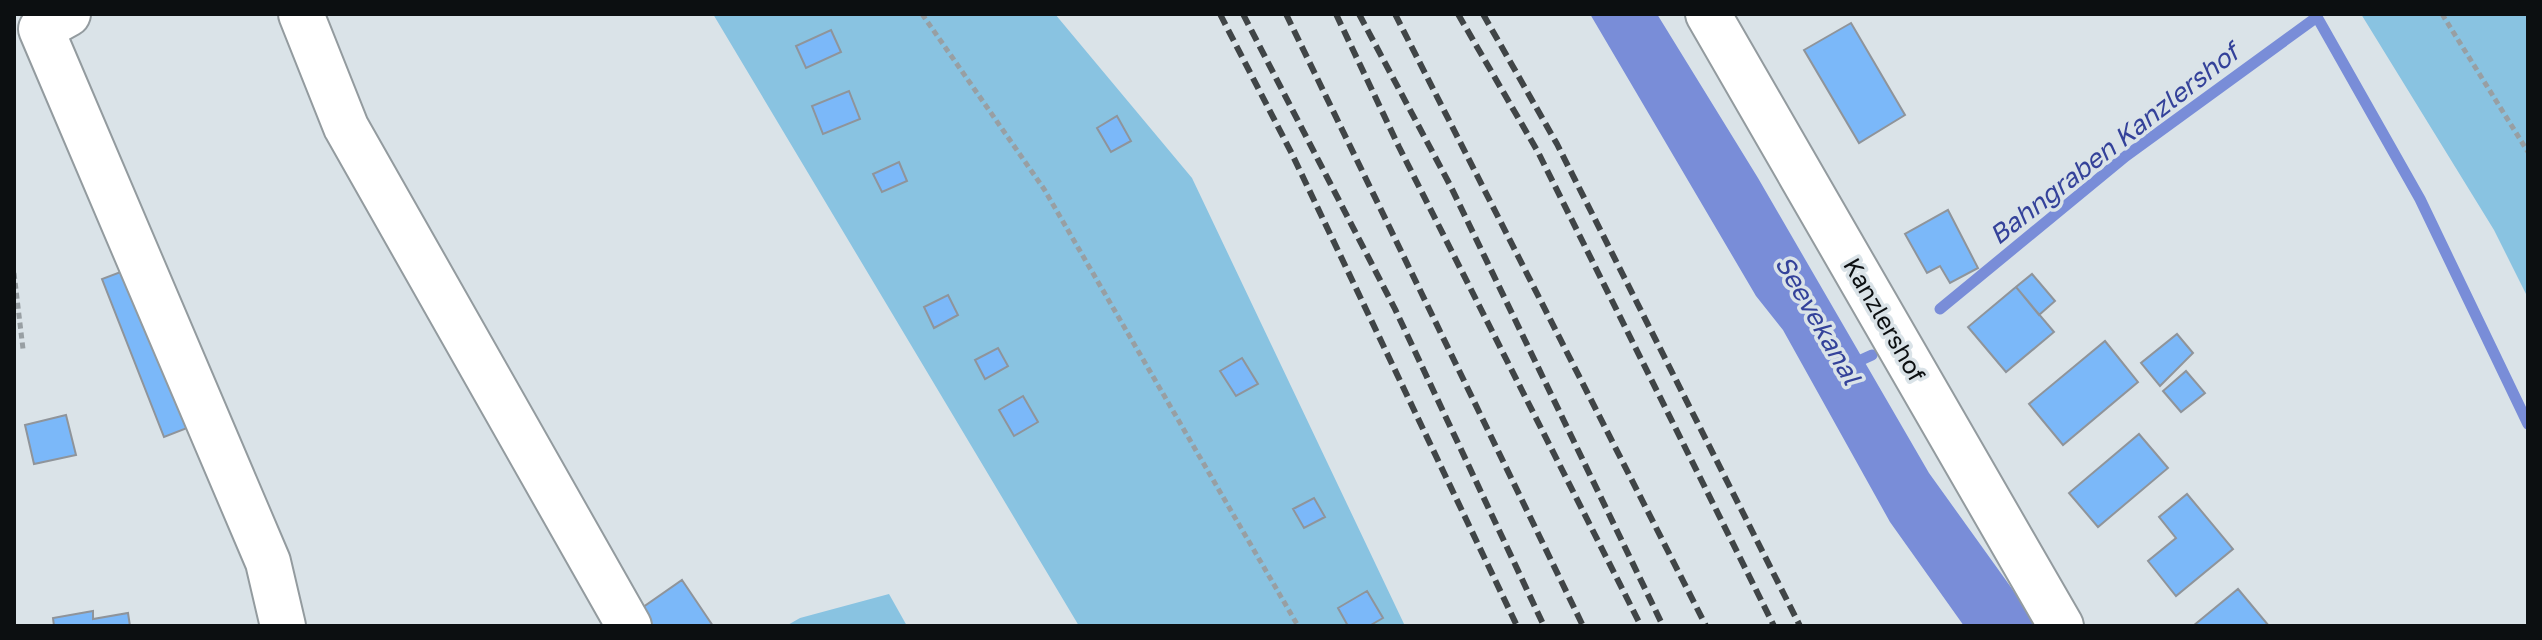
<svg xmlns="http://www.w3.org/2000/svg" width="2542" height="640" font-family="'Golos Text',sans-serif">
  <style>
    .green { fill: #89c3e1 }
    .water { fill: #798dd8 }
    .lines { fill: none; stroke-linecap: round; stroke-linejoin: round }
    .stream { stroke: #798dd8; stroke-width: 11 }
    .building { fill: #7bb8f9; stroke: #8f949a; stroke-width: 2 }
    .minor-casing { stroke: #939b9f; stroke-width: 48 }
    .path { stroke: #989fa3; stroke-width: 5; stroke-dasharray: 6 4; stroke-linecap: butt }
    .minor { stroke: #fff; stroke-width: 44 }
    .rail { stroke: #404547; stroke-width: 6; stroke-dasharray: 12 6; stroke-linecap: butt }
    .labels { text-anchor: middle; stroke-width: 7; stroke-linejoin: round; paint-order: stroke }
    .street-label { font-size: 24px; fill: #0c0f11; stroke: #dae3e8 }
    .water-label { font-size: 26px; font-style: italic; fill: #34429a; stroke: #dae3e8 }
  </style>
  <rect width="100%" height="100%" fill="#dae3e8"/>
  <!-- green -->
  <path class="green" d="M713,14H1055L1192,178L1405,626H1079Z
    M2361,14H2528V298L2494,230Z
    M889,594L907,626H786L800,618Z"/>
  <!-- water -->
  <path class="water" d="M1590,14H1657L1758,178L1929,473L2023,604L2035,626H1964L1890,522L1783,330L1756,296Z"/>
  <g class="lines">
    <!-- stream -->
    <path class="stream" d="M1940,309L2126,156L2317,17L2420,199L2528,424
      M1850,365L1872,355"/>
  </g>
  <!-- building -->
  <path class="building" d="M1851,23L1905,115L1859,143L1804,50Z
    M831,30L841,52L806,68L796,46Z
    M849,91L860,119L823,134L812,106Z
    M1117,116L1131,141L1111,152L1097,128Z
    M899,162L907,181L882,192L873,174Z
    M1948,210L1978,268L1950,283L1940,266L1927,273L1905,234Z
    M139,265L200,423L164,437L102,279Z
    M2032,274L2055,301L2039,315L2016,287Z
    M2016,287L2054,332L2006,372L1968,327Z
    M948,295L958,315L934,328L924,307Z
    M2177,334L2193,353L2160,386L2141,363Z
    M2105,341L2138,382L2063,445L2029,404Z
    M998,348L1008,366L985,379L975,360Z
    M1242,358L1258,384L1236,396L1220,371Z
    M2186,371L2205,393L2181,412L2163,391Z
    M1023,396L1038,422L1014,436L999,410Z
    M66,415L76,455L34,464L25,425Z
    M2139,434L2168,468L2098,527L2069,493Z
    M2187,494L2233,549L2176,596L2148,561L2176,538L2159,517Z
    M1314,498L1325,517L1304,528L1293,509Z
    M682,580L713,626H631L626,619Z
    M2238,589L2269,626H2193Z
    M1367,591L1383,618L1369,626H1348L1338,608Z
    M93,611V619L128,613L130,626H54L53,618Z"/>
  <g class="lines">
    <defs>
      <path id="minor" d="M68,14L41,29L268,562L283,626
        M301,14L346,127L629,626
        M1708,14L2061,626"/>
    </defs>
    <!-- minor casing -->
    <use href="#minor" class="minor-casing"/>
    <!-- path -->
    <path class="path" d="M922,14L1044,189L1298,626
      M2442,14L2528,152
      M14,273L23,349"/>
    <!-- minor -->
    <use href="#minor" class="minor"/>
    <!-- rail -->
    <path class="rail" d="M1220,14L1292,154L1517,626
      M1243,14L1395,309L1544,626
      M1286,14L1583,626
      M1336,14L1399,147L1641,626
      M1359,14L1450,185L1663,626
      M1395,14L1706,626
      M1458,14L1538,152L1774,626
      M1483,14L1557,144L1800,626"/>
  </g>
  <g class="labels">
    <!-- street labels -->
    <g class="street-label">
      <text transform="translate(1884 320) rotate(60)" y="8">Kanzlershof</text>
    </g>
    <!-- water labels -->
    <g class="water-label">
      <text transform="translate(2114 144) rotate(-38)" y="9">Bahngraben Kanzlershof</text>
      <text transform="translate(1818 320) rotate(60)" y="9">Seevekanal</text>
    </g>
  </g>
  <!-- border -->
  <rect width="2542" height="640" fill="none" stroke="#0c0f11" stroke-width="32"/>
</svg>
